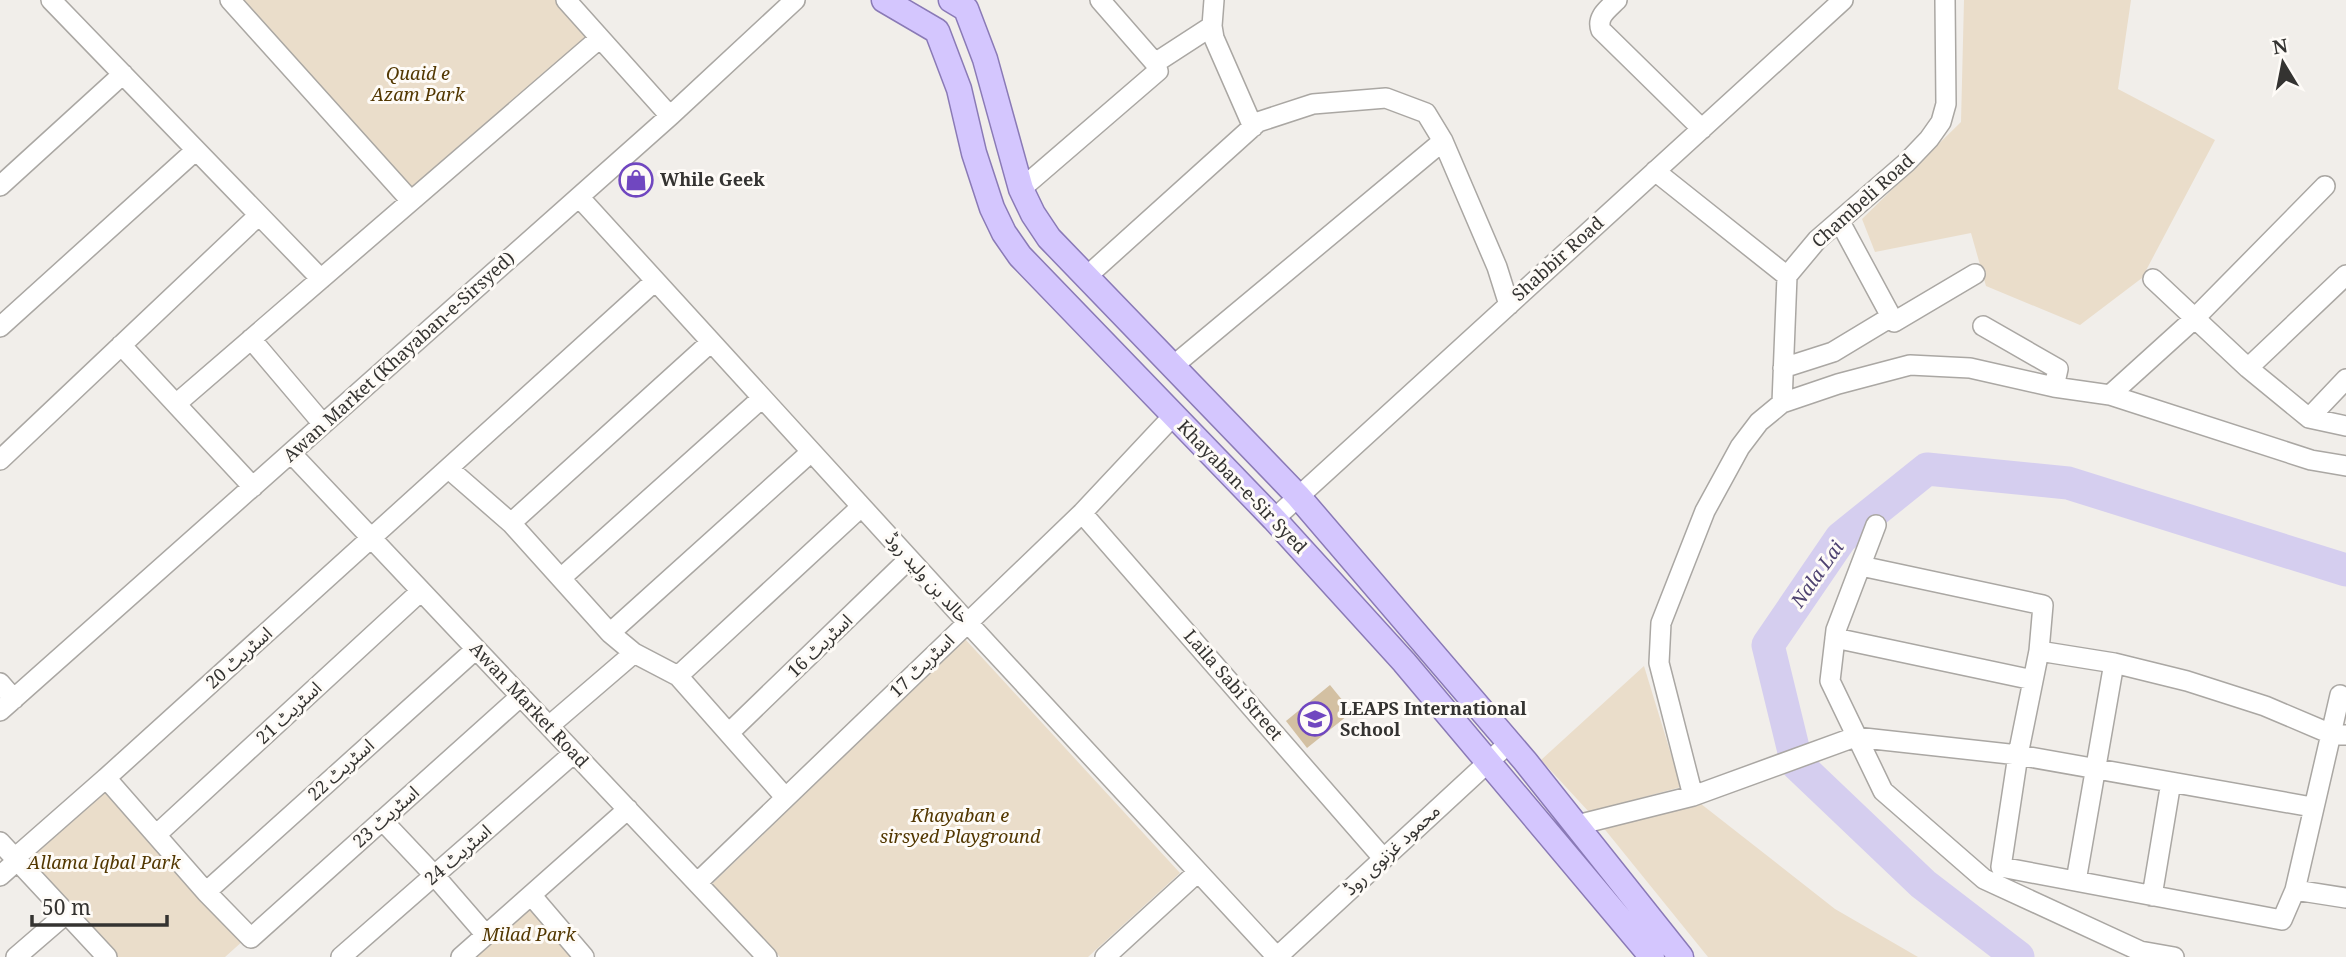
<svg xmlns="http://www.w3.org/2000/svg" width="2346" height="957" font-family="'Noto Serif','Noto Sans Arabic',serif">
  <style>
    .green { fill: #eaddca }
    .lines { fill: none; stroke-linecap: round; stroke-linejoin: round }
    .river { stroke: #d5ceef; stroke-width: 33 }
    .building { fill: #d3c0a2 }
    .minor-casing { stroke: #aaa7a3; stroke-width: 22 }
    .major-casing { stroke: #8a7ab6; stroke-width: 27 }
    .minor { stroke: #fff; stroke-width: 19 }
    .major { stroke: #d4c6fe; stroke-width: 24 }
    .labels { text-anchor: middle; stroke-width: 6; stroke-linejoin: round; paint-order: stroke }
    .park-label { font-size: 18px; font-style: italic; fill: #523700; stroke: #fefbf7 }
    .poi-label { font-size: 18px; font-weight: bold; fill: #343331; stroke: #fefbf7; text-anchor: start }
    .street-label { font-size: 18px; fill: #343331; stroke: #fefbf7 }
    .water-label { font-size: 19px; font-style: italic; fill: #4e4270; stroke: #fefbf7 }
  </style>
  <rect width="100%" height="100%" fill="#f1eeea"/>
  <!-- green -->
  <path class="green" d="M235,0H566L600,38L411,201Z
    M1964,0H2131L2118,89L2215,140L2142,278L2080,325L1986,286L1971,233L1875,252L1862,219L1961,122Z
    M965,639L1180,873L1088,957H780L712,884Z
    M1644,666L1681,787L1589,812L1541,760Z
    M105,785L244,940L225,957H116L26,857Z
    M1696,800L1835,909L1918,957H1708L1598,821Z
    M529,905L577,957H473Z"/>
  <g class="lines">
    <!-- river -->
    <path class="river" d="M2018,957L1923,884L1797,764L1768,645L1841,538L1927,469L2068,483L2346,570"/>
  </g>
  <!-- building -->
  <path class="building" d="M1330,685L1352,712L1307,748L1286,721Z"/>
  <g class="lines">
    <defs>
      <path id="minor" d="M51,0L321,279
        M230,0L411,201
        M566,0L670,116
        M1214,0L1212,26L1214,38L1253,127
        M1617,0C1608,9 1596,17 1601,30L1702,129
        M1155,63L1212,26
        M1655,171L1787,276
        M0,186L123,74
        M1021,189L1158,71L1155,63L1100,0
        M579,197L967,622L1277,957
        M1840,222L1894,322L1975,274
        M1085,278L1258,122L1313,104L1386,98L1426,113L1443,141L1497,267L1509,305
        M2153,279L2248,368L2309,418L2346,426
        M1983,326L2058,369L2054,387
        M0,327L196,150
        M251,339L323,424
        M121,345L253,487
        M1173,366L1443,141
        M1783,368L1833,352L1891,317
        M2248,368L2346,275
        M2110,395L2194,319L2325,186
        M1782,403L1787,276L1817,240L1907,162L1929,139L1941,122L1946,104L1945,0
        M176,404L600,38
        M2309,418L2346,379
        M291,453L767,957
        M0,460L259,215
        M449,469L511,523L610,633L634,653L678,676L785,797
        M1082,513L1383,858
        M1274,519L1843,0
        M511,523L711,342
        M1876,525L1836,630L1830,681L1883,791L1984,879L2140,951L2174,957
        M1861,566L2043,605L2039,651L2018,755L2001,867L2282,920L2295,890L2340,695
        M561,578L762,398
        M610,633L811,452
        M1835,638L2033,680
        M2039,651L2114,663L2187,681L2265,706L2331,734L2346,735
        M678,676L861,507
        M0,683L14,699
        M0,711L670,116L795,0
        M549,726L634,653
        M730,732L909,559
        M106,778L655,281
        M1693,796L1659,663L1661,623L1705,511L1740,447L1759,422L1782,403L1838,384L1910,365L1970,368L2054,387L2110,395L2311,460L2346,466
        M382,820L434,875L486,935
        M1577,825L1693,796L1855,737L2018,755L2312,807
        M156,835L421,591
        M0,842L107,957
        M16,857L106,778L206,892L251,938L521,696
        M0,876L18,860
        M2076,881L2114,663
        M697,883L1082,513L1173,416
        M2295,890L2346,898
        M206,892L476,649
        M531,895L584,957
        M2152,896L2171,782
        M16,957L67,913
        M341,957L574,753
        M461,957L628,809
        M1105,957L1198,872
        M1277,957L1509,743"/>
      <path id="major" d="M884,0L937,31L959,89L974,153L992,208L1004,233L1020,256L1274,519L1404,662L1652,957
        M951,0L966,9L985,59L1021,189L1033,214L1049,238L1298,496L1525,761L1681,957"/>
    </defs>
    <!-- minor casing -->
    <use href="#minor" class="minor-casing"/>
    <!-- major casing -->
    <use href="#major" class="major-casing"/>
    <!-- minor -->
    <use href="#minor" class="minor"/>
    <!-- major -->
    <use href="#major" class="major"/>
  </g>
  <!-- icons -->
  <defs>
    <symbol id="shop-ring" viewBox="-11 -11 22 22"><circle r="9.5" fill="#fefbf7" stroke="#7047c0" stroke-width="1.5"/><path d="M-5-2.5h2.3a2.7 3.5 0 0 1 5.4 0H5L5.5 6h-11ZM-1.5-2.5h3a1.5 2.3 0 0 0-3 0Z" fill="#7047c0"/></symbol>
    <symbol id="school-ring" viewBox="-11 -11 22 22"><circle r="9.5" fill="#fefbf7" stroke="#7047c0" stroke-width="1.5"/><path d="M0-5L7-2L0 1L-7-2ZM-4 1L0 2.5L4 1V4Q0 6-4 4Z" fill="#7047c0"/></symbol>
  </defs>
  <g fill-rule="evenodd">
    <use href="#shop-ring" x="617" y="161" width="38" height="38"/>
    <use href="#school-ring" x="1296" y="700" width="38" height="38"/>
  </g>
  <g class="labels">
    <!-- park labels -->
    <g class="park-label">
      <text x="418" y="80">Quaid e<tspan x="418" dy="21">Azam Park</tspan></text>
      <text x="960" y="822">Khayaban e<tspan x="960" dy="21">sirsyed Playground</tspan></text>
      <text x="104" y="869">Allama Iqbal Park</text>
      <text x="529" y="941">Milad Park</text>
    </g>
    <!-- poi labels -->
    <g class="poi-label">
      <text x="660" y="186">While Geek</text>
      <text x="1340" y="715">LEAPS International<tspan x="1340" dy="21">School</tspan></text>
    </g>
    <!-- street labels -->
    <g class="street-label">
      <text transform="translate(1863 201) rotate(-42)" y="6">Chambeli Road</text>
      <text transform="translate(1558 259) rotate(-42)" y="6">Shabbir Road</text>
      <text transform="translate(399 357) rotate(-42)" y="6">Awan Market (Khayaban-e-Sirsyed)</text>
      <text transform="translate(1242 487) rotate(46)" y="6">Khayaban-e-Sir Syed</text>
      <text transform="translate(927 578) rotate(48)" y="6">خالد بن ولید روڈ</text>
      <text transform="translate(820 646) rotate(-44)" y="6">اسٹریٹ 16</text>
      <text transform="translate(239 658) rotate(-42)" y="6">اسٹریٹ 20</text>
      <text transform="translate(922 666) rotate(-44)" y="6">اسٹریٹ 17</text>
      <text transform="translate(1233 685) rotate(49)" y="6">Laila Sabi Street</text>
      <text transform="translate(529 705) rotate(47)" y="6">Awan Market Road</text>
      <text transform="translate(289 713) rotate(-43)" y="6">اسٹریٹ 21</text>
      <text transform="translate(341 770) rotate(-42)" y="6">اسٹریٹ 22</text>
      <text transform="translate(386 817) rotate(-42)" y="6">اسٹریٹ 23</text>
      <text transform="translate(1392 850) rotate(-43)" y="6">محمود غزنوی روڈ</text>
      <text transform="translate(458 855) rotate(-41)" y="6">اسٹریٹ 24</text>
    </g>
    <!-- water labels -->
    <g class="water-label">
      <text transform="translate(1817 574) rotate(-55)" y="7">Nala Lai</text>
    </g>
  </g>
  <!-- north arrow -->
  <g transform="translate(2283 63) rotate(350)" stroke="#fefbf7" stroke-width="5" paint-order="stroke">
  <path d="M0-5L12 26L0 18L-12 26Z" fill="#343331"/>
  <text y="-10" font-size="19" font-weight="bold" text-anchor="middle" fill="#343331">N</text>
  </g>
  <!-- scale -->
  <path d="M32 915v10h135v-10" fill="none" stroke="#343331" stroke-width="3.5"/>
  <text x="42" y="915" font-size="21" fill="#343331" stroke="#fefbf7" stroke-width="5" paint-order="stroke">50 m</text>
</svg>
